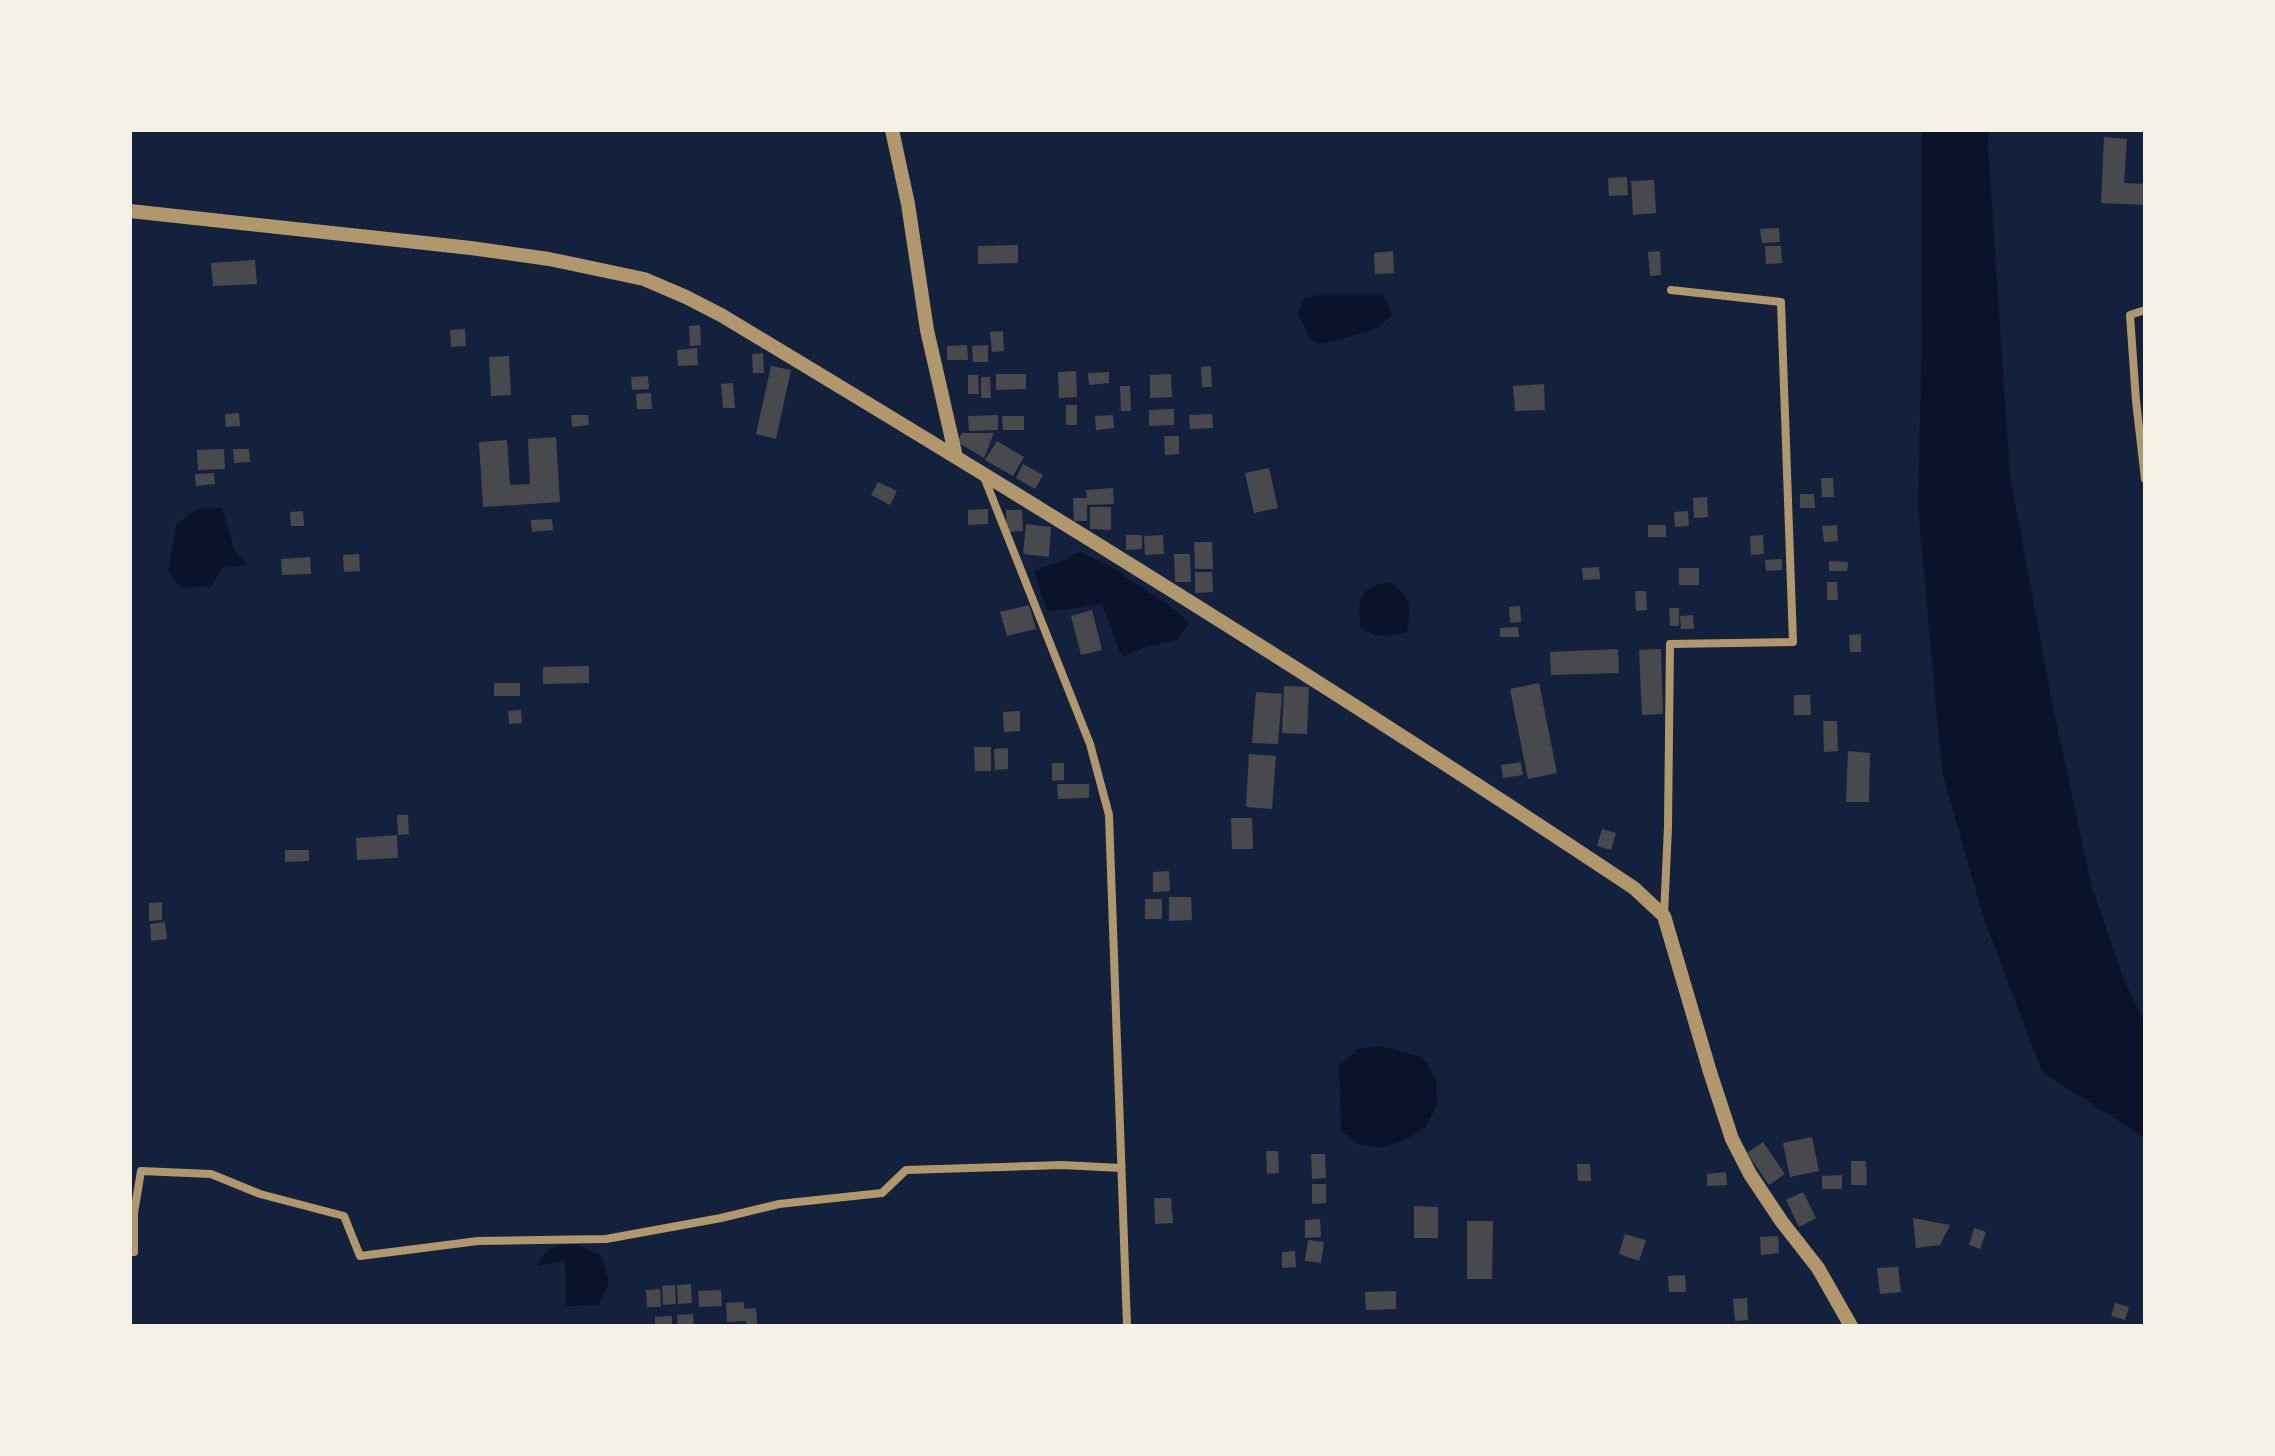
<svg xmlns="http://www.w3.org/2000/svg" width="2275" height="1456" font-family="Helvetica,sans-serif">
  <style>
    .water { fill: #0b132b }
    .building { fill: #48494c }
    .lines { fill: none; stroke-linecap: round; stroke-linejoin: round }
    .minor { stroke: #b1986c; stroke-width: 8 }
    .tertiary { stroke: #b1986c; stroke-width: 14 }
  </style>
  <rect width="100%" height="100%" fill="#14213d"/>
  <!-- water -->
  <path class="water" d="M1922,130H1989L1988,146L2010,476L2053,707L2092,888L2125,982L2145,1024V1138L2042,1072L1983,916L1942,772L1918,507L1922,324Z
    M1324,294H1383L1392,315L1374,330L1322,344L1311,340L1298,313L1304,298Z
    M222,508L235,551L247,564L222,568L212,586L181,588L168,572L176,525L196,509Z
    M1080,551L1111,567L1180,613L1189,623L1177,640L1145,647L1124,656L1120,652L1102,604L1065,610L1047,611L1034,571L1063,561Z
    M1390,582C1412,598 1411,606 1407,632C1390,637 1376,638 1361,628C1356,601 1360,586 1390,582Z
    M1381,1046L1422,1057L1437,1081L1436,1108L1425,1128L1403,1141L1382,1148L1357,1144L1341,1131L1339,1066L1358,1049Z
    M575,1244L601,1255L609,1282L599,1305L566,1306L565,1261L538,1266C544,1247 558,1245 575,1244Z"/>
  <!-- building -->
  <path class="building" d="M2104,137L2127,139L2124,183L2145,184V205L2101,203Z
    M1627,177L1628,195L1609,196L1608,178Z
    M1654,180L1656,213L1633,215L1631,181Z
    M1779,228L1780,242L1762,243L1760,229Z
    M1018,245V263L978,264V246Z
    M1765,246H1781L1782,263L1766,264Z
    M1393,251L1394,273L1375,274L1374,253Z
    M1660,251L1661,275L1650,276L1648,252Z
    M255,260L257,284L213,286L211,263Z
    M700,325L701,345L690,346L689,326Z
    M465,329L466,346L451,347L450,330Z
    M1003,331L1004,351L992,352L990,332Z
    M967,345L968,360H947V346Z
    M988,345V362H973L972,346Z
    M697,348L698,365L678,366L677,350Z
    M763,353L764,373H753L752,354Z
    M509,356L511,395L491,396L489,357Z
    M771,366L791,370L776,439L756,434Z
    M1211,366L1212,387H1202L1201,367Z
    M1076,371L1077,397L1059,398L1058,372Z
    M1109,372V383L1089,385L1088,373Z
    M996,374H1026V389L996,390Z
    M1171,374L1172,397L1150,398V375Z
    M968,375H978L979,394H968Z
    M648,376L649,389L632,390L631,377Z
    M981,377H990L991,398H981Z
    M733,383L735,408H723L721,384Z
    M1544,384L1545,410L1515,411L1513,386Z
    M1120,386H1130L1131,411H1121Z
    M651,393L652,409H637L636,394Z
    M1066,405H1077V425H1066Z
    M1174,409V425L1149,426V410Z
    M239,413L240,426L226,427L225,414Z
    M1212,414L1213,428L1190,429L1189,415Z
    M571,415H588L589,425L572,427Z
    M998,415V430L969,431L968,416Z
    M1113,415L1114,428L1096,430L1095,416Z
    M1002,416H1024V430H1003Z
    M962,433H994L984,458L957,442Z
    M1164,436H1179V454L1165,455Z
    M556,437L560,502L483,507L479,442L507,440L510,485L530,484L528,439Z
    M997,441L1024,457L1013,476L985,460Z
    M224,449L225,469L198,470L197,450Z
    M233,449H249L250,462L234,463Z
    M1023,464L1043,475L1035,489L1016,478Z
    M1269,468L1278,508L1254,513L1245,473Z
    M214,473L215,484L196,486L195,474Z
    M1821,478H1833L1834,497H1822Z
    M878,482L897,491L890,505L871,495Z
    M1113,488L1114,504L1087,505V521H1074L1073,498H1087L1086,490Z
    M1800,494H1814L1815,508H1800Z
    M1707,497L1708,517L1694,518L1693,498Z
    M1090,507H1111V530L1090,529Z
    M988,509V524L968,525V510Z
    M1006,510H1022L1023,531L1007,532Z
    M303,511L304,526H291L290,512Z
    M1688,511L1689,526L1675,527L1674,512Z
    M552,519L553,530L532,532L531,520Z
    M1026,524L1051,527L1049,557L1023,554Z
    M1648,525H1666V537H1648Z
    M1837,525L1838,541L1824,542L1822,526Z
    M1126,535H1142V549L1126,550Z
    M1163,535L1164,554L1145,555L1144,536Z
    M1763,535L1764,554L1751,555L1750,536Z
    M1194,542H1212L1213,569H1195Z
    M359,554L360,571L344,572L343,555Z
    M1174,554H1190L1191,582H1175Z
    M310,557L311,574L282,575L281,559Z
    M1782,559V570L1766,571L1765,560Z
    M1829,561L1848,562L1847,571H1829Z
    M1599,567L1600,579L1583,580L1582,568Z
    M1679,568H1699V585H1679Z
    M1195,572H1212L1213,592L1195,593Z
    M1827,582H1837L1838,600H1827Z
    M1635,591H1646L1647,610L1636,611Z
    M1029,605L1036,629L1007,636L1000,612Z
    M1520,606L1521,622L1510,623L1509,607Z
    M1669,608H1679V626H1670Z
    M1092,610L1102,650L1081,655L1071,616Z
    M1693,615L1694,629H1681L1680,616Z
    M1518,627L1519,637H1500V628Z
    M1861,634V652H1850L1849,635Z
    M1618,649L1619,673L1551,675L1550,652Z
    M1661,649L1663,714L1642,715L1639,650Z
    M589,666V683L543,684V667Z
    M494,683H520V696H494Z
    M1539,683L1557,773L1528,779L1510,689Z
    M1284,686L1309,687L1307,734L1282,733Z
    M1256,692L1282,694L1278,744L1252,743Z
    M1794,695H1810L1811,715H1794Z
    M521,710L522,723L509,724L508,711Z
    M1020,711V731L1004,732L1003,712Z
    M1823,721H1837L1838,751L1824,752Z
    M974,747H991V771H975Z
    M1008,748V769L995,770L994,749Z
    M1848,751L1870,753L1869,802H1846Z
    M1249,754L1276,756L1272,809L1246,807Z
    M1521,762L1523,775L1503,778L1501,765Z
    M1052,763H1064V780L1052,781Z
    M1057,784H1089V798L1058,799Z
    M397,815H408L409,834L398,835Z
    M1231,818H1252L1253,849H1232Z
    M1602,829L1616,833L1611,850L1597,846Z
    M397,835L398,858L357,860L356,838Z
    M285,850H309V861L285,862Z
    M1169,871L1170,891L1153,892V872Z
    M1169,897H1191L1192,920L1169,921Z
    M1145,899H1162V919H1145Z
    M162,902V920L149,921V903Z
    M165,922L167,939L151,941L150,924Z
    M1812,1137L1819,1171L1790,1177L1783,1143Z
    M1763,1142L1785,1174L1769,1185L1747,1153Z
    M1266,1151H1278L1279,1173L1267,1174Z
    M1311,1154H1325L1326,1178L1312,1179Z
    M1851,1161H1866L1867,1185H1851Z
    M1577,1164H1590L1591,1181H1578Z
    M1726,1172L1727,1185L1707,1186V1174Z
    M1842,1175V1189H1822V1176Z
    M1312,1184H1326V1203L1312,1204Z
    M1803,1192L1816,1218L1799,1227L1786,1200Z
    M1154,1198H1171L1173,1223L1155,1224Z
    M1414,1206L1438,1207V1238H1414Z
    M1913,1218L1950,1225L1940,1245L1916,1248Z
    M1320,1219L1321,1237L1305,1238V1220Z
    M1467,1221H1493L1492,1279H1467Z
    M1974,1228L1986,1232L1980,1249L1969,1245Z
    M1625,1234L1646,1240L1639,1261L1619,1254Z
    M1778,1236L1779,1253L1761,1255L1760,1237Z
    M1308,1240L1324,1242L1321,1263L1305,1261Z
    M1295,1251L1296,1267L1282,1268V1252Z
    M1898,1267L1901,1292L1880,1294L1877,1268Z
    M1685,1275L1686,1292H1669L1668,1276Z
    M691,1284L692,1303L678,1304L677,1285Z
    M675,1285L676,1304L663,1305L662,1286Z
    M660,1289L661,1307H647L646,1290Z
    M721,1290L722,1306L699,1307L698,1291Z
    M1396,1291V1309L1366,1310L1365,1292Z
    M1747,1298L1748,1320L1735,1321L1733,1299Z
    M744,1302V1309L756,1308L757,1324L746,1325V1321L727,1322L726,1303Z
    M2115,1303L2129,1307L2125,1320L2111,1316Z
    M693,1314L694,1326H678L677,1315Z
    M672,1316V1326H655V1317Z"/>
  <g class="lines">
    <!-- minor -->
    <path class="minor" d="M2145,310L2130,315L2136,401L2145,479
      M984,477L1090,744L1109,815L1127,1326
      M1664,915L1668,827L1670,644L1793,642L1781,302L1671,290
      M130,1252H134V1213L141,1171L211,1174L260,1194L344,1216L360,1256L478,1241L606,1239L721,1218L779,1204L882,1193L906,1170L1062,1165L1121,1168"/>
    <!-- tertiary -->
    <path class="tertiary" d="M892,130L908,204L927,330L956,457
      M130,211L471,248L549,259L644,279L686,297L721,315C1029,500 1334,688 1634,888L1664,916L1710,1072L1732,1139L1750,1174L1782,1222L1818,1268L1851,1326"/>
  </g>
  <!-- border -->
  <rect width="2275" height="1456" fill="none" stroke="#f6f1e7" stroke-width="264"/>
</svg>
